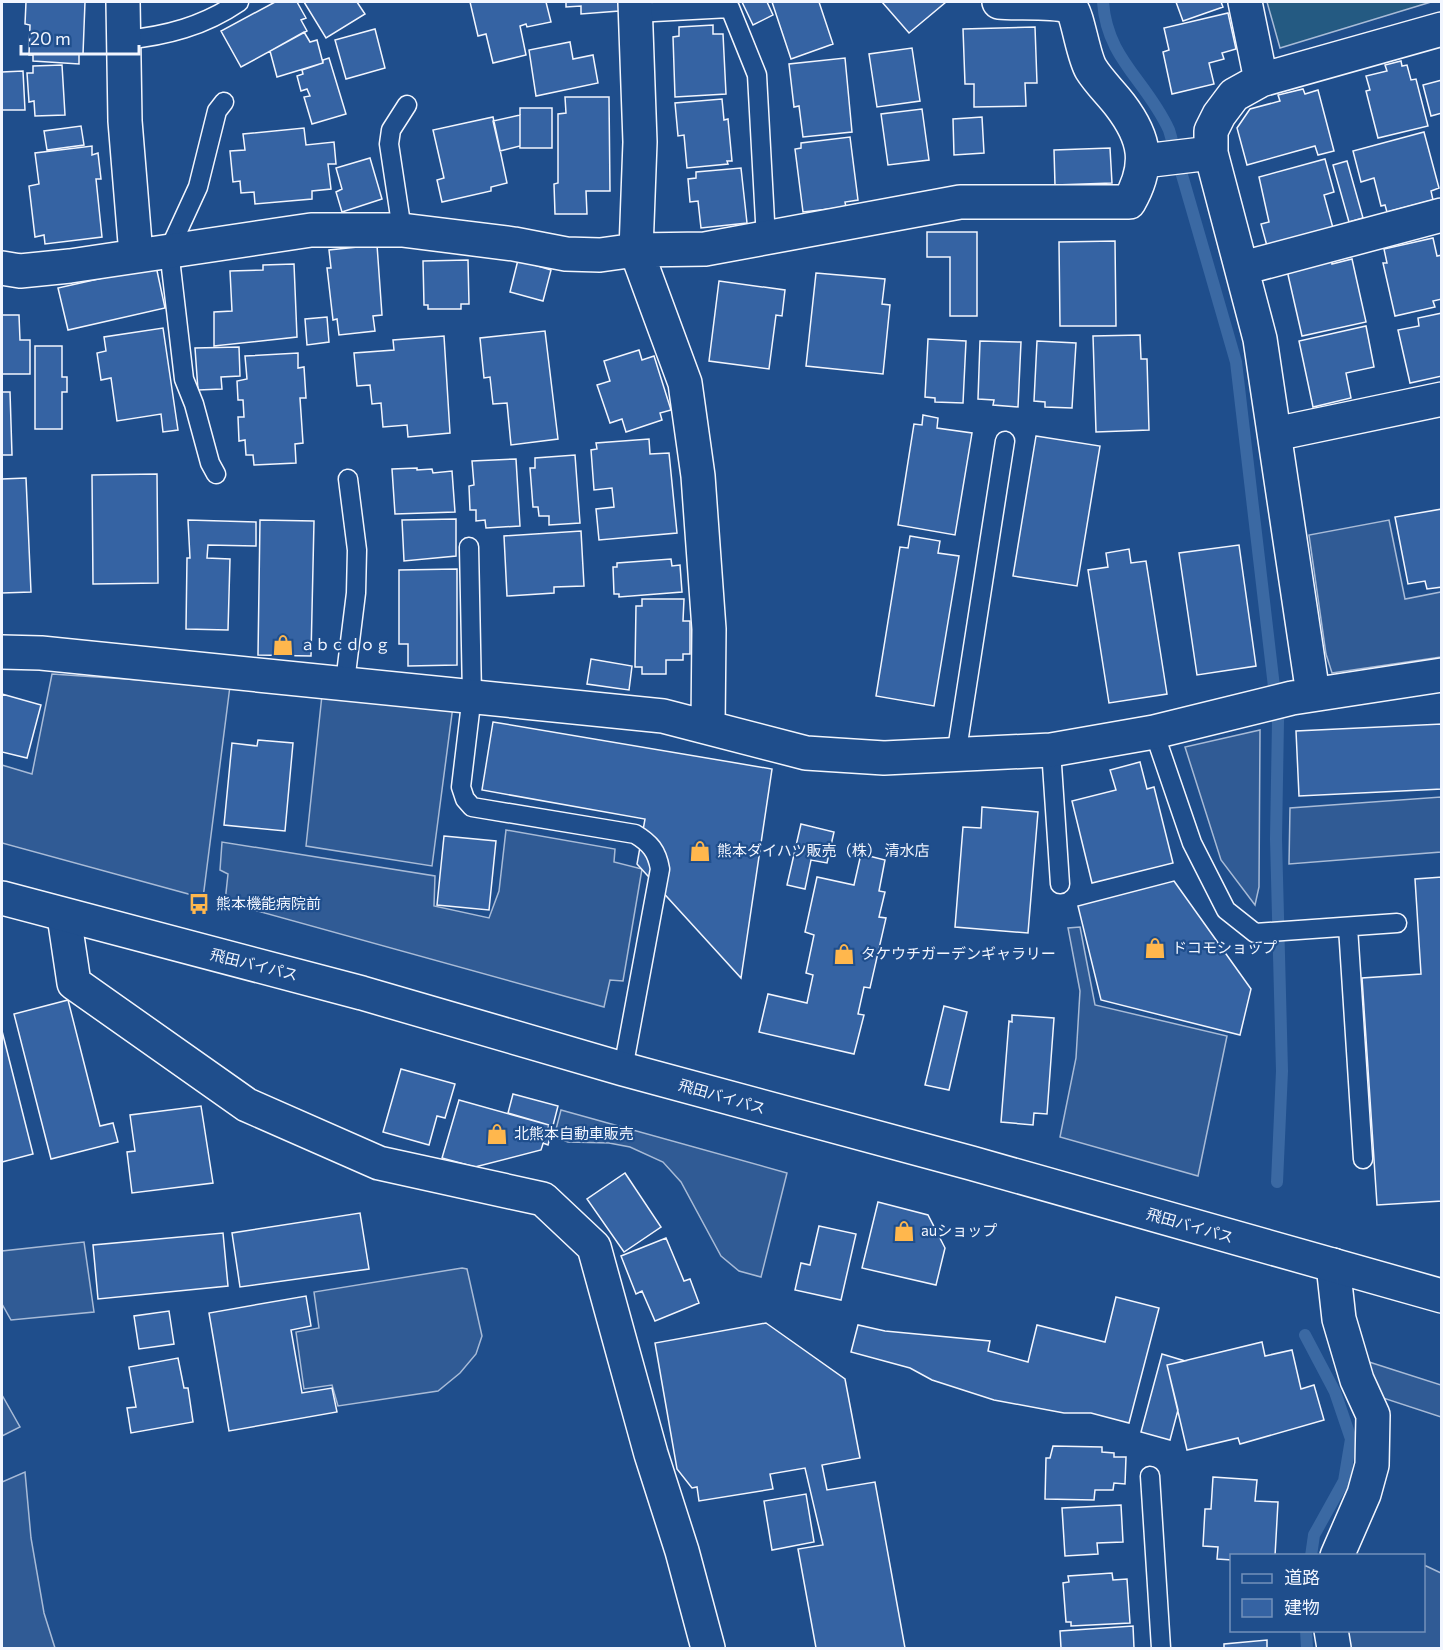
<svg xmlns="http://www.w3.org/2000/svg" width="1443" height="1650" font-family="Commissioner,'Noto Sans JP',sans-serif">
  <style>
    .green { fill: #245a82; stroke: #a8bbd7; stroke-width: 1.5 }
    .parking { fill: #305b95; stroke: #a8bbd7; stroke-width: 1.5 }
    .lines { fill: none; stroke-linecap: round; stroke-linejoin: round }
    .stream { stroke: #3b69a3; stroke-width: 12 }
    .building { fill: #3563a3; stroke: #f2f6ff; stroke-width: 1.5 }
    .lane-casing { stroke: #f2f6ff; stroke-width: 21 }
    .street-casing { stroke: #f2f6ff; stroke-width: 36 }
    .highway-casing { stroke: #f2f6ff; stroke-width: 36 }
    .lane { stroke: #1f4e8c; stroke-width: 18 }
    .street { stroke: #1f4e8c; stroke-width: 33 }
    .highway { stroke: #1f4e8c; stroke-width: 33 }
    .labels { text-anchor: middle; stroke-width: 4.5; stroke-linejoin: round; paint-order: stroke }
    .poi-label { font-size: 15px; fill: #f2f6ff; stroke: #1f4e8c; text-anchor: start }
    .street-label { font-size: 15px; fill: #f2f6ff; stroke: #1f4e8c }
  </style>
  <rect width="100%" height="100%" fill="#1f4e8c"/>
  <!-- green -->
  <path class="green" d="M1267,2H1431L1280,48Z"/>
  <!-- parking -->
  <path class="parking" d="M1389,520L1405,599L1441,592V657L1332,673L1326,654L1309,535Z
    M52,674L230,686L203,898L2,843V765L32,774Z
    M322,695L453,706L432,866L306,846Z
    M1260,730L1259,887L1255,905L1221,860L1185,747Z
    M1441,797V852L1289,864L1290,808Z
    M506,830L615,849L614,862L642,869L623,981L610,980L604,1007L225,902L228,874L220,870L222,842L435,876L434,906L489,918L499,891Z
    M1080,927L1095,1005L1227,1036L1198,1176L1060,1137L1076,1058L1080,991L1068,928Z
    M561,1110L787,1173L761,1277L739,1271L721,1256L681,1182L663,1162L630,1147L609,1143L568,1142L554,1137Z
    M84,1242L94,1312L11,1320L2,1304V1251Z
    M462,1268L467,1269L482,1336L476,1354L460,1373L438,1391L338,1406L332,1385L304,1389L296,1332L319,1328L314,1292Z
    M1366,1361L1441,1385V1417L1380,1397Z
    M2,1395L20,1427L2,1436Z
    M25,1472L31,1538L44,1613L55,1648H2V1482Z
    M1424,1565L1441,1573V1648H1346L1342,1631L1424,1630Z"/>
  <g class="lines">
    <!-- stream -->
    <path class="stream" d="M1103,2C1107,59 1146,80 1169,130L1236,362L1278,721L1276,839L1282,1071L1277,1182
      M1305,1335L1335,1392L1351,1439L1344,1481L1314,1535L1311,1556
      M1306,1630L1307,1648"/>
  </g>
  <!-- building -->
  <path class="building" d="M26,2H85L83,54H79V64L33,61V55H29L30,25L25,24Z
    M275,2H297L306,18L301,20L307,31L241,67L221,31Z
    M304,2H357L365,14L326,38Z
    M470,2H546L551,22L527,27L526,24L520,26L526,55L493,63L486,34L478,36Z
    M566,2H618L619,11L581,14V6L566,7Z
    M742,2H767L773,15L753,25Z
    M772,2H819L833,44L791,59Z
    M882,2H946L909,33Z
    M1176,2H1221L1223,7L1183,21Z
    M1228,13L1236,49L1222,53L1224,59L1209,63L1214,84L1172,94L1163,52L1169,50L1164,28Z
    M713,25V34H723L726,94L675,97L673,37L679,36V27Z
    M1035,27L1037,83H1025L1026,106L974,107V84H965L963,29Z
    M375,29L385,68L346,79L335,40Z
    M304,32L310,42L317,40L323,63L277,77L270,51Z
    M570,42L573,59L593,55L598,83L536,96L529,50Z
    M912,48L920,101L877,107L869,54Z
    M329,58L346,114L312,124L304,97L310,96L307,89L301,91L297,76L303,74L302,70L323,63V60Z
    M845,58L852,132L803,137L799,106L794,107L789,64Z
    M1401,61L1402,66L1407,65L1411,80L1416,79L1428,126L1378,138L1366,91L1370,90L1366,76L1387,71L1385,65Z
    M62,65L65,115L35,116L34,101L29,102L27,73H33V66Z
    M23,71L25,110H2V72Z
    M1442,80V113L1431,116L1423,85Z
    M1303,89L1305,94L1318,90L1334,151L1318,155L1315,146L1247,165L1237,128L1250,109L1280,101L1278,95Z
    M565,97H609L610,191H586L587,214H555L554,184L558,183V114L566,113Z
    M722,99L724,120L728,119L732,161H727L728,164L687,168L684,135L678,136L675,103Z
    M520,108H552V148H520Z
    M922,109L929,160L888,165L881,114Z
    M520,115V146L500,151L493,121Z
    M493,117L507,183L491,187V191L442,202L437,180L444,178L433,130Z
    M982,117L984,153L954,155L953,119Z
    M81,126L84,145L47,150L44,131Z
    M304,128L306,145L334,142L336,164H328L331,189L312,191V199L255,204L254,192L241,193L240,181L233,182L230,151L245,150L243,134Z
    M1424,132L1439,188L1431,191L1433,200L1387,212L1385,205L1381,206L1374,178L1361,182L1353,151Z
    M850,137L858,200L845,202L846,207L803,212L795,149L801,148V143Z
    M92,146V155L98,153L101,179H96L102,237L45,244L44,235L35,237L29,186L39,184L35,153Z
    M1110,148L1112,183L1055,185L1054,150Z
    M370,158L382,199L342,212L336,192L342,189L336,168Z
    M1325,159L1334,192L1324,195L1333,228L1267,246L1261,224L1269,222L1259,177Z
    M1347,161L1363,218L1349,222L1333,165Z
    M741,168L747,223L701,228L698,201L690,202L688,179L696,178V172Z
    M927,232H977V316H950V257H927Z
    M1433,238L1437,256L1442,255V299L1433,301L1435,307L1395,316L1383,263H1387L1384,249Z
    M1115,241L1116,326H1060L1059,242Z
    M377,245L382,315L373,316L375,331L339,335L337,319L333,320L327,268H331L329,250Z
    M1331,256L1332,264L1352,259L1366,322L1302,336L1286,266Z
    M468,260L469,304H461V309H428V305H424L423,261Z
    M518,260L551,270L543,301L510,292Z
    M294,264L297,337L214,346V312L232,311L230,271L263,270V265Z
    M156,266L165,308L68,330L58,288Z
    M816,273L885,279L882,304L890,305L883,374L806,366Z
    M719,281L785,290L782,316L776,315L769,369L709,361Z
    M1442,313V376L1410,383L1398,330L1419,326L1418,318Z
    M2,315H19L20,340H30V374H2Z
    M327,317L329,342L307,345L305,319Z
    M1366,326L1374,367L1346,373L1351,398L1313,407L1299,341Z
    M163,328L178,430L163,432L161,414L117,421L111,378L101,380L97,353L106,351L104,337Z
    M545,331L558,439L511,445L507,403L493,404L490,377L484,378L480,338Z
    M1140,335L1141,359H1147L1149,430L1096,432L1093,336Z
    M444,336L450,433L408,437L407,425L383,427L381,403L372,404L370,385L357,386L354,353L394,350L393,340Z
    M928,339L966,341L963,403L935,402V398L925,397Z
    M980,341L1021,342L1018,407L993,405L994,400L978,399Z
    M1037,341L1076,343L1072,408L1045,407V402L1034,401Z
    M35,346H62V377H67V392H62V429H35Z
    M239,347L240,376L221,377L222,389L198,390L195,348Z
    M639,350L642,360L654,356L671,410L660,413L662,420L626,432L622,419L610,423L597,385L610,381L604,361Z
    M298,353V368L304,367L306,398H300L303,443L295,444L296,463L254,465L253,455H246L245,440L239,441L238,417H244L243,400H238L237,381L247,379L245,356Z
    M2,392H10L12,455H2Z
    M923,415L938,418L937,428L972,433L955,535L898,525L914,424L922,425Z
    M1036,436L1100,446L1077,586L1013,576Z
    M649,439L650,454L669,453L677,533L599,540L596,509L614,507L612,488L594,490L591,450L597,449L596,443Z
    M575,455L580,523L549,525V516H539L538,507H533L530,468H535V458Z
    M516,459L520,526L486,528L485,520L476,521V510H470L469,486L474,485L472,461Z
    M417,468V470L432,469L433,473L452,471L455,512L395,514L392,469Z
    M157,474L158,583L93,584L92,475Z
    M26,478L31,592L2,593V479Z
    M1442,509V587L1427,589L1425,581L1408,584L1395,517Z
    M456,519V556L404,561L402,520Z
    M188,520L256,522V546L208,545L207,558L230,559L228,630L186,629L187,558H190Z
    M260,520L314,521L311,656L258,655Z
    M581,531L584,586L554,587V593L507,596L504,536Z
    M910,536L940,541L938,553L959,556L934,706L876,696L900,547L908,548Z
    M1239,545L1256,666L1197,675L1179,553Z
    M1129,549L1131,563L1146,561L1167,694L1109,703L1088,570L1108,567L1106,553Z
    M671,559L672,566L680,565L682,592L619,597V594H614L613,567H617V563Z
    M457,569V665L408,666V644H399V570Z
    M642,599H684L683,621H690V654H683V660H666V674H642V667H635L636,606H642Z
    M591,659L632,666L629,690L587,684Z
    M2,694L41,705L27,758L2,752Z
    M493,722L772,769L741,978L637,864L645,819L482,790Z
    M1442,724V789L1299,796L1296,731Z
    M258,740L293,743L285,831L224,825L232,743L257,746Z
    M1140,762L1147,789L1154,787L1173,863L1092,883L1072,801L1116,790L1110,770Z
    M982,807L1038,812L1028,933L955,927L963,827L981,828Z
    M801,824L834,832L827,863L811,860L805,889L787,885Z
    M444,836L496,841L489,910L437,905Z
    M861,854L885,860L879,891L885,892L879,917L886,918L870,988L864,987L858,1014L864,1015L854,1054L759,1032L768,994L807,1003L813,975L806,973L814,935L805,932L817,877L854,885Z
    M1442,877V1201L1377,1205L1362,978L1421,974L1415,879Z
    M1174,881L1251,989L1240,1035L1101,1000L1078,906Z
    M68,1000L100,1126L113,1123L118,1142L51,1159L14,1014Z
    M944,1006L967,1012L949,1090L925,1085Z
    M1012,1015L1054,1018L1047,1114L1034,1113L1033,1125L1001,1122L1009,1021L1012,1022Z
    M2,1031L33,1154L2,1162Z
    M401,1069L455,1084L445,1118L437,1116L429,1145L383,1132Z
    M513,1094L558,1106L548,1145L543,1143L549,1125L508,1113Z
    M459,1100L549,1125L541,1150L475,1167L442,1158Z
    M201,1106L213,1183L132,1193L127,1152L135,1151L130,1115Z
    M625,1173L661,1227L624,1252L587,1199Z
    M878,1202L928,1215L945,1248L936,1285L862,1268Z
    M360,1213L369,1269L240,1287L232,1233Z
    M819,1226L856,1234L841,1300L795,1290L801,1263L810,1265Z
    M223,1233L228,1286L98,1299L93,1245Z
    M666,1238L684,1281L690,1279L699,1303L655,1321L642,1291L636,1294L621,1256Z
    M306,1296L311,1326L291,1330L302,1393L332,1388L337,1412L229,1431L209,1313Z
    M1116,1297L1159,1308L1129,1423L1091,1413H1064L994,1400L932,1380L910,1368L851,1352L858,1325L885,1331L990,1341L988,1351L1028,1362L1037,1325L1105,1342Z
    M169,1311L174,1344L139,1349L134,1316Z
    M766,1323L845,1379L860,1458L822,1465L827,1490L875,1482L905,1648H816L798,1549L823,1545L805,1468L770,1474L773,1489L699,1501L697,1487L692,1488L677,1469L655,1343Z
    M1262,1342L1265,1356L1292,1350L1301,1389L1314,1385L1324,1420L1240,1444L1238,1438L1187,1450L1167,1365Z
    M1162,1354L1185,1361L1167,1365L1178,1410L1170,1440L1141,1432Z
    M178,1358L184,1388H188L193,1422L131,1433L127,1408L136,1407L129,1367Z
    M1053,1446L1102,1447V1452L1114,1453V1457H1126L1125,1484L1114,1483L1113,1490H1095L1094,1500L1045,1499L1046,1458H1050Z
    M1213,1477L1257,1480L1255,1501L1278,1502L1275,1556H1232V1560L1217,1559L1218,1547L1203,1546L1205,1509H1211Z
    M806,1494L814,1542L772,1550L764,1501Z
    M1121,1505L1123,1542L1097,1543L1098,1554L1065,1556L1062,1508Z
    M1112,1573L1113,1580L1127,1579L1130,1623L1071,1626V1622H1066L1063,1583L1069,1582L1068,1576Z
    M1133,1626L1134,1648H1061L1060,1631Z
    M1267,1640V1648H1224V1644Z"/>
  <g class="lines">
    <defs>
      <path id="lane" d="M635,13L730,8L757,75L766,239
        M124,40C166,36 204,26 239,2
        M402,230L389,144L391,130L407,105
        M216,474L210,463L194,404L184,379L169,250L198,187L217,111L224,102
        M469,547L472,695L461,787L465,799L472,807L635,834C650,843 657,851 660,869L623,1069
        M345,682L356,593L357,550L348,479
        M1154,732L1192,843L1226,910L1255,933L1397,923
        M1051,750L1060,884
        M956,756L1005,441
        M1348,927L1363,1159
        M1150,1476L1161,1648"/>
      <path id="street" d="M123,2L125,121L136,255
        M635,2L640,142L636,250L685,383L698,476L709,629L708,726
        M1245,2L1261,80
        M1144,161L1211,153
        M2,268L20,271L70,266L311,230H402L514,244L566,254L600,255L636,250L705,249L960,202H1129C1150,165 1146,139 1120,105C1111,93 1099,82 1091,69C1083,56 1078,16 1071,8C1058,0 1017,4 999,2
        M1243,268L1442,215
        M1275,434L1442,399
        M2,652L41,653L663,716L806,753L884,758L1051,750L1154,732L1292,698L1442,675
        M1313,694L1260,339L1211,153V131L1219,115L1234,95L1261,80L1442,29
        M64,916L74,983L247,1105L379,1163L543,1199L594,1247L651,1454L682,1551L708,1648
        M1333,1265L1339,1319L1357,1380L1373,1415L1372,1465L1364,1494L1337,1556
        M1331,1630L1334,1648"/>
      <path id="highway" d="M2,898L362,993L623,1069L971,1163L1442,1296"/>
    </defs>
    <!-- lane casing -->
    <use href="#lane" class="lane-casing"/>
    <!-- street casing -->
    <use href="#street" class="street-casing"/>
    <!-- highway casing -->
    <use href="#highway" class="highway-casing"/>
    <!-- lane -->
    <use href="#lane" class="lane"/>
    <!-- street -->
    <use href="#street" class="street"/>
    <!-- highway -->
    <use href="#highway" class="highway"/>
  </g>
  <!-- icons -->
  <defs>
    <symbol id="shop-bare" viewBox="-9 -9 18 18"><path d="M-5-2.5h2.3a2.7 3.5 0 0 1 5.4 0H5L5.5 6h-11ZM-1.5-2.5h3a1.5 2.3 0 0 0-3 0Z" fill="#ffb74d" stroke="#1f4e8c" stroke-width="2.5" paint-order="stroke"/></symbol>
    <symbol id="bus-bare" viewBox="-9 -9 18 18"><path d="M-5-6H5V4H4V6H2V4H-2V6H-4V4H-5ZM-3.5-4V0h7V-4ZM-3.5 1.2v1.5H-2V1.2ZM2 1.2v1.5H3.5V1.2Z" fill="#ffb74d" stroke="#1f4e8c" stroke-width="2.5" paint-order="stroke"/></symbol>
  </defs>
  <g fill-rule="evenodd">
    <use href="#shop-bare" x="268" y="630" width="30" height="30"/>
    <use href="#shop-bare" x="685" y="836" width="30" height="30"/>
    <use href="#bus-bare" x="184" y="889" width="30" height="30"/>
    <use href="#shop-bare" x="1140" y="933" width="30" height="30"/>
    <use href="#shop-bare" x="829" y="939" width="30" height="30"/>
    <use href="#shop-bare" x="482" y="1119" width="30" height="30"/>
    <use href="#shop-bare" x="889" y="1216" width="30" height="30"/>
  </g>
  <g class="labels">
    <!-- poi labels -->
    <g class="poi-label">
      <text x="300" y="650">ａｂｃｄｏｇ</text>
      <text x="717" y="856">熊本ダイハツ販売（株） 清水店</text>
      <text x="216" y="909">熊本機能病院前</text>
      <text x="1172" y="953">ドコモショップ</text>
      <text x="861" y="959">タケウチガーデンギャラリー</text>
      <text x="514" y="1139">北熊本自動車販売</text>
      <text x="921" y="1236">auショップ</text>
    </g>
    <!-- street labels -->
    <g class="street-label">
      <text transform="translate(254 965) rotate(14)" y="5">飛田バイパス</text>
      <text transform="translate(722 1097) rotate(16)" y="5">飛田バイパス</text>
      <text transform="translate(1190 1226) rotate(16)" y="5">飛田バイパス</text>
    </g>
  </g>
  <!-- border -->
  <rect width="1443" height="1650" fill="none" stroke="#f2f6ff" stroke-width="6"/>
  <!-- legend -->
  <rect x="1230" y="1554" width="195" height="78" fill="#1f4e8c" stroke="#7391ba" stroke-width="1.5"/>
  <rect x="1242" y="1574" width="30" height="9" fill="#1f4e8c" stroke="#7391ba" stroke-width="1.5"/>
  <text x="1284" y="1584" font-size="18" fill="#f2f6ff">道路</text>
  <rect x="1242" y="1599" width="30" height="18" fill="#3563a3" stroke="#7391ba" stroke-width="1.5"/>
  <text x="1284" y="1614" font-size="18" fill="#f2f6ff">建物</text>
  <!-- scale -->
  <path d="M21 45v9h118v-9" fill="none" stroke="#f2f6ff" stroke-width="3"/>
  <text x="30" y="45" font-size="18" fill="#f2f6ff" stroke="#1f4e8c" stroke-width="4.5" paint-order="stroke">20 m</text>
</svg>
